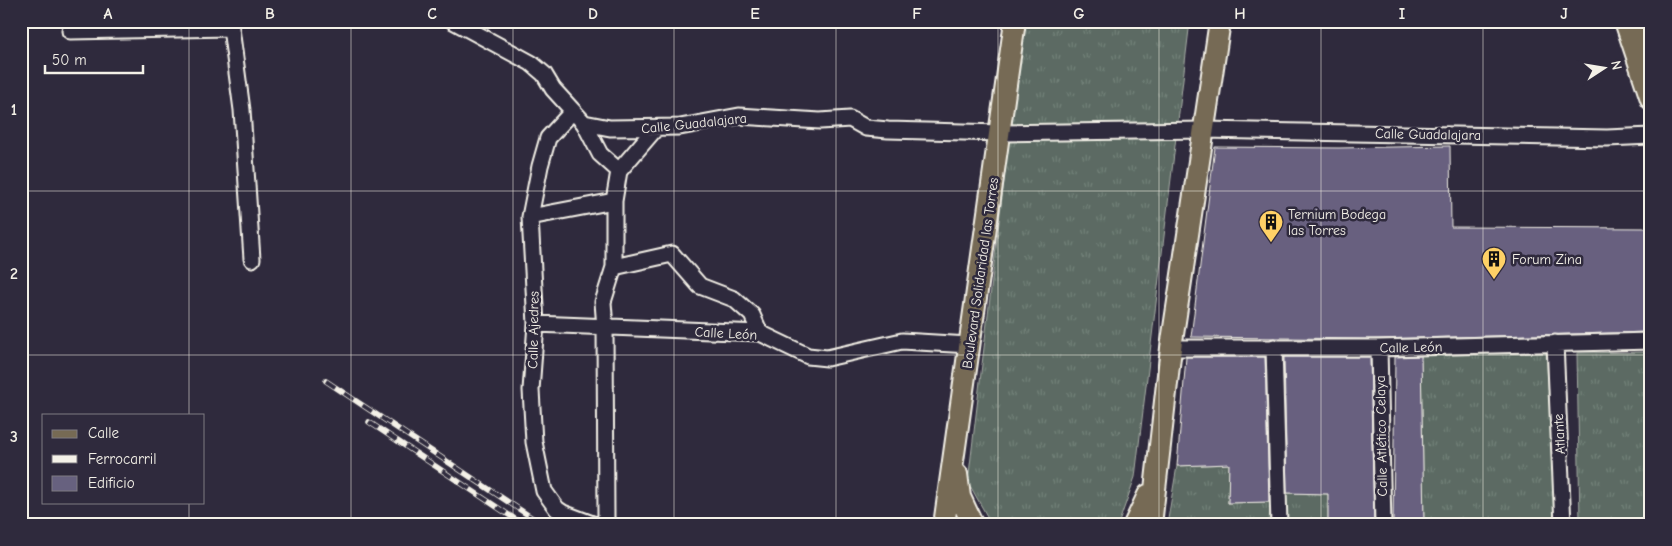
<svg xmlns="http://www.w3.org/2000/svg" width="1672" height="546" font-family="'Comic Neue',sans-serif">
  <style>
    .grass { fill: url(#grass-tufts); stroke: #a8aea6 }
    .building { fill: #67617f; stroke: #f4f1e8 }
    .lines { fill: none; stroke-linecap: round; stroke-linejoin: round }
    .minor-casing { stroke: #f4f1e8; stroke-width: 19 }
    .major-casing { stroke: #f4f1e8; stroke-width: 24 }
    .minor { stroke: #2f2a3d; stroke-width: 15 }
    .major { stroke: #766a54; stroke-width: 20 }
    .rail-casing { stroke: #f4f1e8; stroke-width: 5.5 }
    .rail { stroke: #2f2a3d; stroke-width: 4; stroke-dasharray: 11; stroke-linecap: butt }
    .grid { fill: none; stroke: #f4f1e8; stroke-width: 1; stroke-opacity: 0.55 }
    .labels { text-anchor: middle; stroke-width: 5; stroke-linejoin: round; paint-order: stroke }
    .street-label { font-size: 14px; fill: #f4f1e8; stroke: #2f2a3d }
    .poi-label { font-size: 14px; fill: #f4f1e8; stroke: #2f2a3d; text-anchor: start }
    .neatline { fill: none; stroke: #f4f1e8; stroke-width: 2 }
    .grid-label { font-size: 16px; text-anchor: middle; font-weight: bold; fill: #f4f1e8 }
  </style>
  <defs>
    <pattern id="grass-tufts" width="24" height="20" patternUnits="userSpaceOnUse" patternTransform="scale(1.25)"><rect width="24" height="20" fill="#5b6b63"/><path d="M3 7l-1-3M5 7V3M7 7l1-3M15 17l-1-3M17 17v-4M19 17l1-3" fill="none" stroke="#738179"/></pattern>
  </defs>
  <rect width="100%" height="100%" fill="#2f2a3d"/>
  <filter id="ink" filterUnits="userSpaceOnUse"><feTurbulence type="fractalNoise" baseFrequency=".02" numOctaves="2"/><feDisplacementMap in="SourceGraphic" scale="10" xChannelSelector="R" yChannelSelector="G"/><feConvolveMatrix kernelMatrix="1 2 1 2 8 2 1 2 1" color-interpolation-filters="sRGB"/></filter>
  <g filter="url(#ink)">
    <!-- grass -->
    <path class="grass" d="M1023,21H1190L1135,477L1118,525H992L968,482Z
      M1546,352L1557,522L1424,524L1421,353Z
      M1651,352V521L1580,523L1577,353Z
      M1229,464L1228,503L1270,502L1269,525H1167L1177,466Z
      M1283,493L1328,494V525H1283Z"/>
    <!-- building -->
    <path class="building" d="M1450,146L1451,227L1651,228V332L1373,339L1191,337L1215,147L1339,148Z
      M1421,356L1424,524L1393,525L1395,357Z
      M1186,357H1265L1269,502L1228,503L1229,464L1177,466Z
      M1284,357H1370L1374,524L1328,525V494L1287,493Z"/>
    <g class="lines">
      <defs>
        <path id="minor" d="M230,21L242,110L252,259
          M453,21L531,63L544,74L553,89L584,123L610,128L680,127L739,116L820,121L850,119L866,128L888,130L1001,133L1205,130L1607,138L1651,136
          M70,31L231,28
          M572,112L548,138L540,166L530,217L536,324L531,390L534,442L544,491L557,509L563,513L595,525
          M584,123L600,154L619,171
          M530,217L614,201L619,171L655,129
          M614,267V201
          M536,324L760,333L808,356L827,358L902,341L969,345
          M1555,343L1563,525
          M1274,347L1279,525
          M1171,348H1379L1651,341
          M1379,348L1383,525
          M596,525L603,523L606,517L605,328L603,302L614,267L672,254L700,286L734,299L752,315L760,333"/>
        <path id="major" d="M1625,21L1651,99
          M1644,21L1651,41
          M957,474L960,497L973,525
          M944,525L1015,21
          M1134,525L1148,495
          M1151,525L1171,348L1220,21"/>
      </defs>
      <!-- minor casing -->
      <use href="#minor" class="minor-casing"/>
      <!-- major casing -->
      <use href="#major" class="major-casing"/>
      <!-- minor -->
      <use href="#minor" class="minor"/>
      <!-- major -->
      <use href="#major" class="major"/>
      <defs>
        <path id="rail" d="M326,381L543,525
          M369,422L524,525"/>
      </defs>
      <!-- rail casing -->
      <use href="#rail" class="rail-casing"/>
      <!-- rail -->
      <use href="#rail" class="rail"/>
    </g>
  </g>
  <!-- grid -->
  <path class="grid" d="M189,21V415M351,21V525M513,21V525M674,21V525M836,21V525M998,21V525M1159,21V525M1321,21V525M1483,21V525M21,191H1651M21,355H1651M189,502V525"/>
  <!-- icons -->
  <defs>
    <symbol id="building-pin" viewBox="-11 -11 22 30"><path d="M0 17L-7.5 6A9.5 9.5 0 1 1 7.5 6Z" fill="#ffd166" stroke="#2f2a3d"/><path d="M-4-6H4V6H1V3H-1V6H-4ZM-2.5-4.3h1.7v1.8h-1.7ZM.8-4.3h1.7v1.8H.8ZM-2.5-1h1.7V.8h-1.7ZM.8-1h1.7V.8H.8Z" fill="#111"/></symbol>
  </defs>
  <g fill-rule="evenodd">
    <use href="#building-pin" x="1257" y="208" width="28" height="38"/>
    <use href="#building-pin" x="1480" y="245" width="28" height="38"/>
  </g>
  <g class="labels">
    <!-- street labels -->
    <g class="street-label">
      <text transform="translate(694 123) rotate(-6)" y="5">Calle Guadalajara</text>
      <text transform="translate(1428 134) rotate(1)" y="5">Calle Guadalajara</text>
      <text transform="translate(980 273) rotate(-82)" y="5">Boulevard Solidaridad las Torres</text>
      <text transform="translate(533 330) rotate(-89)" y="5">Calle Ajedres</text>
      <text transform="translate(726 333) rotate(3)" y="5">Calle León</text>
      <text transform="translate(1411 347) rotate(-1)" y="5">Calle León</text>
      <text transform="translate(1559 434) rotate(-93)" y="5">Atlante</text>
      <text transform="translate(1381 436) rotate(-91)" y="5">Calle Atlético Celaya</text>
    </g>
    <!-- poi labels -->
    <g class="poi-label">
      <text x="1288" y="219">Ternium Bodega<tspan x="1288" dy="16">las Torres</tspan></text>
      <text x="1512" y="264">Forum Zina</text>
    </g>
  </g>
  <!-- margin -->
  <rect width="1672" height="546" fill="none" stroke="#2f2a3d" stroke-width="55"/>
  <!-- legend -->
  <rect x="42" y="414" width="162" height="90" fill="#2f2a3d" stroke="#7e7a81"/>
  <rect x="52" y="430" width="25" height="8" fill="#766a54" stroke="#7e7a81"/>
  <text x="88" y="438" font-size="15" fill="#f4f1e8">Calle</text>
  <rect x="52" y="455" width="25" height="8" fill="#f4f1e8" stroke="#7e7a81"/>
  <text x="88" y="464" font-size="15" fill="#f4f1e8">Ferrocarril</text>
  <rect x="52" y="476" width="25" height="15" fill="#67617f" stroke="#7e7a81"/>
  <text x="88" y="488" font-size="15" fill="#f4f1e8">Edificio</text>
  <!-- north arrow -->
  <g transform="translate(1604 68) rotate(78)" stroke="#2f2a3d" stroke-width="4" paint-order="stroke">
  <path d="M0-4L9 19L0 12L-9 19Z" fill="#f4f1e8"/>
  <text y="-8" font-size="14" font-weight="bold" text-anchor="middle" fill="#f4f1e8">N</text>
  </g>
  <!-- scale -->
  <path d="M45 65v8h98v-8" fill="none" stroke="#f4f1e8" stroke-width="2.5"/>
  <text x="52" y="65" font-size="15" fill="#f4f1e8" stroke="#2f2a3d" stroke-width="4" paint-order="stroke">50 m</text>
  <rect x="28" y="28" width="1616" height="490" class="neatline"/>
  <g class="grid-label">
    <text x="108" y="19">A</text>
    <text x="270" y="19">B</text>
    <text x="432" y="19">C</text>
    <text x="593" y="19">D</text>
    <text x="755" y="19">E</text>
    <text x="917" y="19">F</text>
    <text x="1079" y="19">G</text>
    <text x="1240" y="19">H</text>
    <text x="1402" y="19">I</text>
    <text x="1564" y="19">J</text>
    <text x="14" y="115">1</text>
    <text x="14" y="279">2</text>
    <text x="14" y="442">3</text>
  </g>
</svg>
